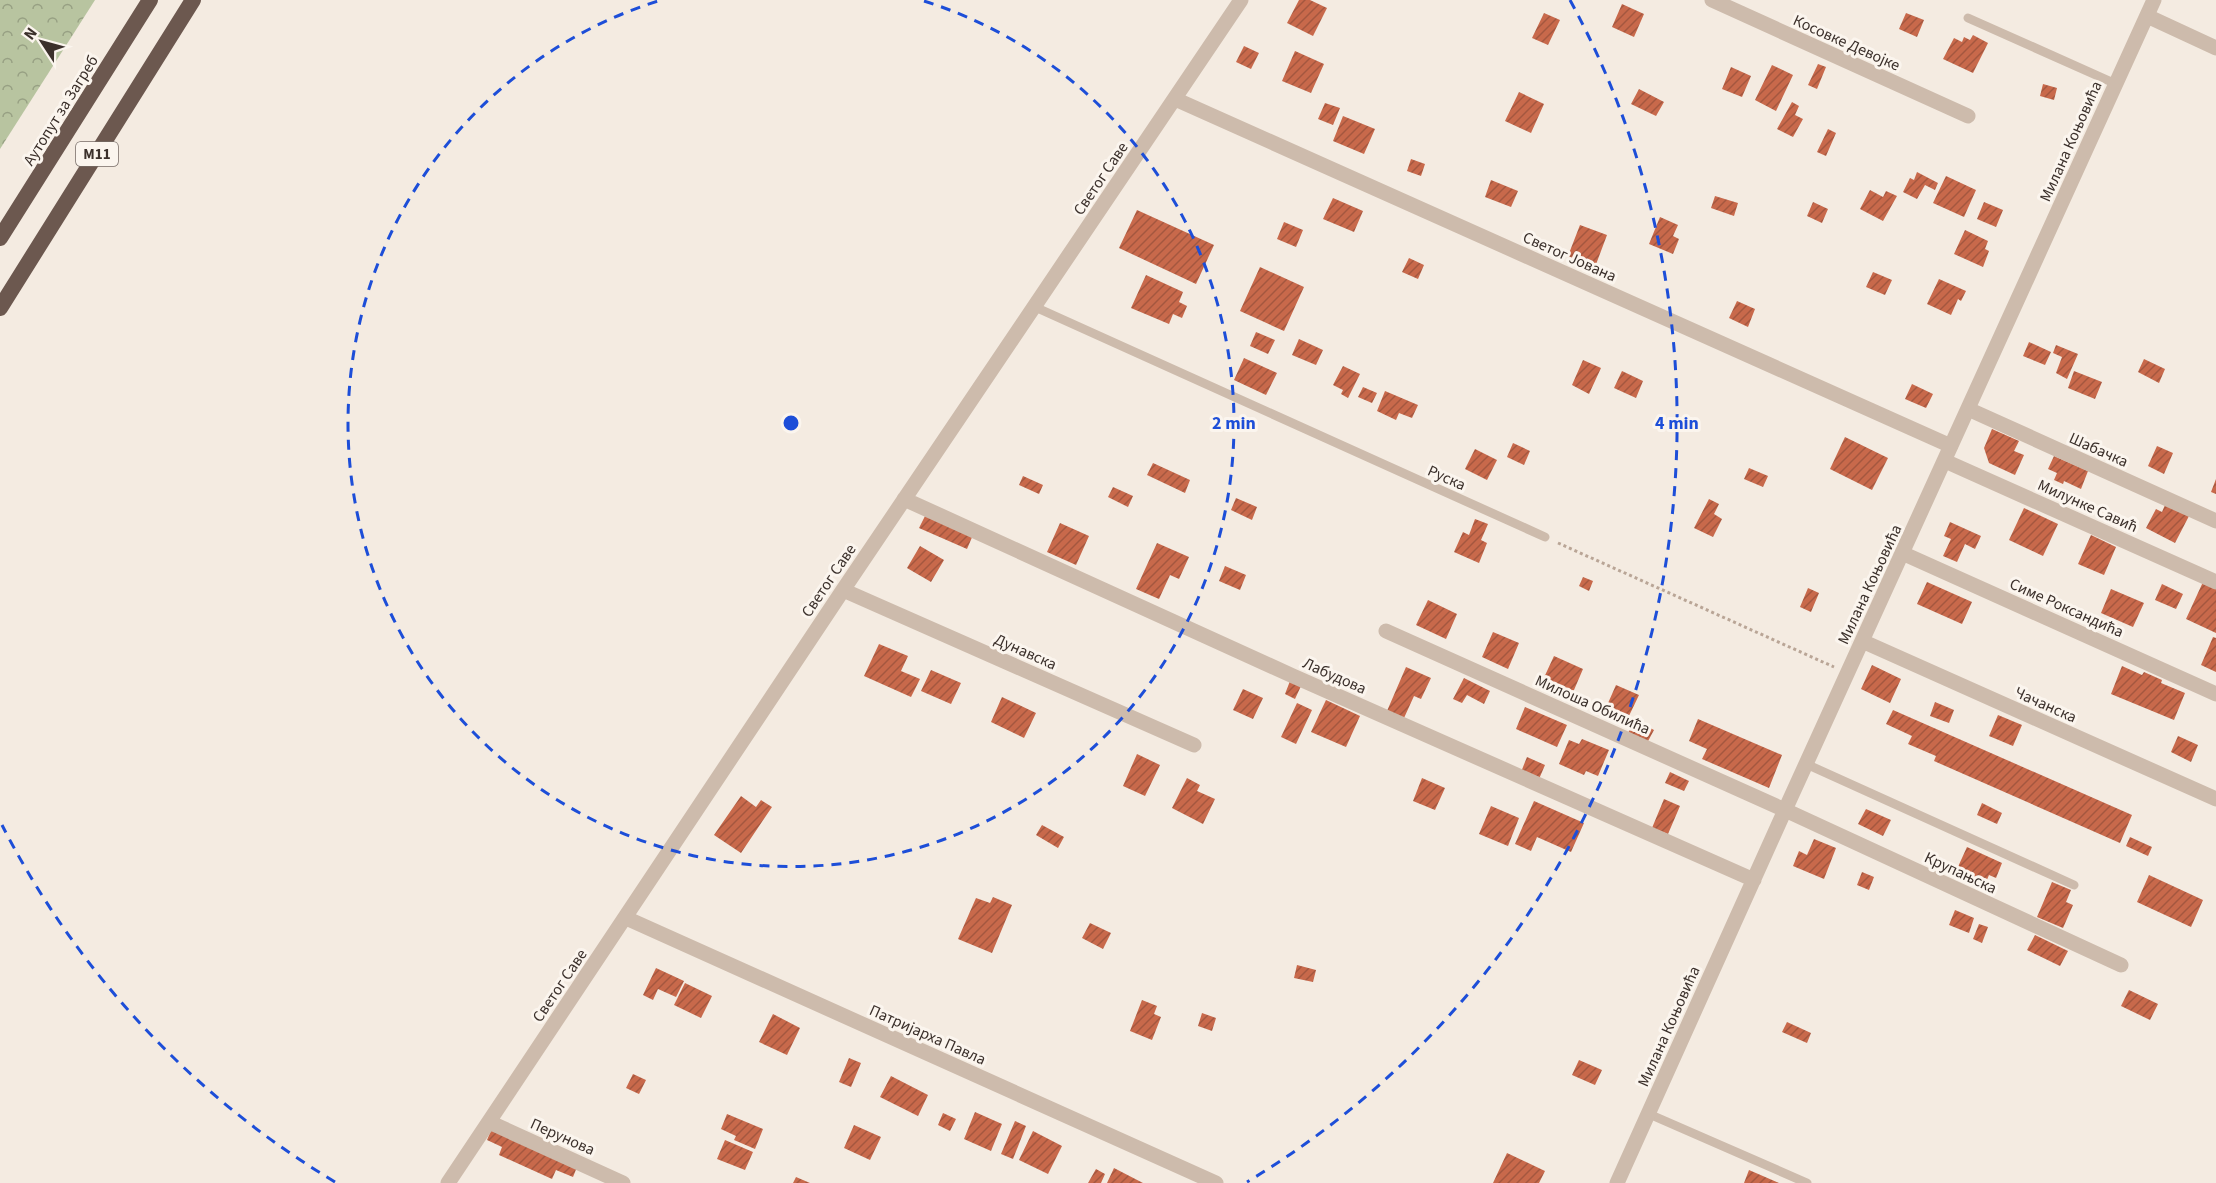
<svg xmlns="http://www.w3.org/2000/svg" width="2216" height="1183" font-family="'Source Sans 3',sans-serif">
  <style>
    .forest { fill: url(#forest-crowns) }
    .building { fill: url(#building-hatch) }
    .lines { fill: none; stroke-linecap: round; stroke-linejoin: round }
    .path { stroke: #b9a596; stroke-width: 3; stroke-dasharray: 3 3; stroke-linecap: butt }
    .service { stroke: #cdbbac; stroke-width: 9 }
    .minor { stroke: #cdbbac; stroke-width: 15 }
    .trunk { stroke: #6c584f; stroke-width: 16 }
    .ring { fill: none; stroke: #1d4ed8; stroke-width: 3; stroke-dasharray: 10 8 }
    .labels { text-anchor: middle; stroke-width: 6; stroke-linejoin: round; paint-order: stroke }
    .shield { fill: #fbf5ee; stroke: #756b66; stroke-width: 1.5 }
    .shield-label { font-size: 15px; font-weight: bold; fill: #3b302b }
    .street-label { font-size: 16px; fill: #3b302b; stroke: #fbf5ee }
    .centre { fill: #1d4ed8; stroke: #fbf5ee; stroke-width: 3 }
    .ring-label { font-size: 18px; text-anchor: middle; font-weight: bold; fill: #1d4ed8; stroke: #fbf5ee; stroke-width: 6; stroke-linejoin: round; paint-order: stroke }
  </style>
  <defs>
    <pattern id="forest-crowns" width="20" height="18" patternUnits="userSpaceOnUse" patternTransform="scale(1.5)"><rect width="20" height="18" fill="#b8c4a0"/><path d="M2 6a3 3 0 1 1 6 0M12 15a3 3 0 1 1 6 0" fill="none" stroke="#97a083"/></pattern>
    <pattern id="building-hatch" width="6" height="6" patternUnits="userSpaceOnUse" patternTransform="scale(1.5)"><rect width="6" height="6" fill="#c8694b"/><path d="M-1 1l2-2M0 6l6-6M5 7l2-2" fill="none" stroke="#a4573f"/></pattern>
  </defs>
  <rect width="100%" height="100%" fill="#f4ebe1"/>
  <!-- forest -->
  <path class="forest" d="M0,0H95L0,149Z"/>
  <!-- building -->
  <path class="building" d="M1299,0H1310L1327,8L1313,36L1287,23Z
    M1622,4L1644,14L1634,37L1612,27Z
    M1544,13L1560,20L1548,45L1532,38Z
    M1906,13L1924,20L1917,37L1899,29Z
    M1973,35L1988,43L1973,73L1943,59L1954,38L1962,42L1964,37L1970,40Z
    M1244,46L1259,53L1251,69L1236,62Z
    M1295,51L1324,64L1311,93L1282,81Z
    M1818,64L1826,67L1817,89L1808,85Z
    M1772,65L1793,75L1776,111L1755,100Z
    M1731,67L1751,76L1742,97L1722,89Z
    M2043,84L2057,88L2054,100L2040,96Z
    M1639,89L1664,102L1656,116L1631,104Z
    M1519,92L1544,104L1531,133L1505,121Z
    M1792,102L1799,106L1795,115L1803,119L1793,137L1777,129Z
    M1325,103L1340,108L1333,125L1318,119Z
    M1343,116L1375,129L1364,154L1333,141Z
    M1828,129L1836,133L1826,156L1817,152Z
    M1411,159L1425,164L1421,176L1407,171Z
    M1917,172L1938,183L1935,190L1925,185L1917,199L1903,192L1910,178L1914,180Z
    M1946,176L1976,190L1964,217L1933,203Z
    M1491,180L1518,191L1511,207L1485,197Z
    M1870,190L1883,197L1886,191L1897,196L1883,221L1860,209Z
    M1715,196L1738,203L1734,216L1711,208Z
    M1333,198L1363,211L1354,232L1323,219Z
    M1813,202L1828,209L1822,223L1807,216Z
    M1984,202L2003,210L1996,227L1977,219Z
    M1137,210L1214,245L1196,284L1119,248Z
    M1660,217L1678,225L1673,236L1679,239L1673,254L1649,244Z
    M1284,222L1303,230L1296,247L1277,239Z
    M1580,225L1607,235L1595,267L1568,256Z
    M1965,230L1988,241L1985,249L1989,251L1983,267L1954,254Z
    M1409,258L1424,265L1418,279L1402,272Z
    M1260,267L1304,287L1284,331L1240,311Z
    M1873,272L1892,280L1885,295L1866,287Z
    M1146,275L1183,292L1179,302L1187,306L1182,318L1173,314L1169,324L1131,308Z
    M1939,279L1966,291L1961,301L1958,299L1951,315L1927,304Z
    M1737,301L1755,309L1748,327L1729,318Z
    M1256,332L1275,340L1268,354L1250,346Z
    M1299,339L1323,350L1316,365L1292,355Z
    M2029,342L2051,352L2045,365L2023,356Z
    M2056,345L2078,354L2067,379L2056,373L2062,357L2053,353Z
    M1244,358L1277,373L1266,395L1234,380Z
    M2144,359L2165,369L2159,383L2138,372Z
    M1583,360L1601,368L1589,394L1572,385Z
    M1343,366L1360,374L1348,398L1341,394L1343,390L1333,385Z
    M1622,371L1643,381L1636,398L1614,388Z
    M2074,371L2102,382L2095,399L2068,388Z
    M1912,384L1933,394L1926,408L1905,399Z
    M1363,387L1377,393L1372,403L1358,397Z
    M1385,391L1418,405L1412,418L1399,413L1396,420L1377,411Z
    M1992,429L2019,441L2014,451L2024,455L2015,475L1989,463L1984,448Z
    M1845,437L1888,458L1872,490L1830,469Z
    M1513,443L1530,451L1524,465L1507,457Z
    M2157,446L2173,453L2164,474L2148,466Z
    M1475,449L1497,460L1487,480L1465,469Z
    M2054,456L2088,471L2081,489L2064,481L2063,484L2054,480L2057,473L2048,469Z
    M1153,463L1190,480L1185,493L1147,475Z
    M1749,468L1768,476L1763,487L1744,479Z
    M1023,476L1043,485L1039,494L1019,485Z
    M2216,479V494L2211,492Z
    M1113,487L1133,496L1128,507L1108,497Z
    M1236,498L1257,507L1252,520L1231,510Z
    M1709,499L1719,504L1714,514L1722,519L1713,537L1694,528Z
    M2165,505L2189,516L2175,543L2146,528L2156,509L2162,512Z
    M2024,508L2058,524L2043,556L2009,540Z
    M926,514L973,535L967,549L919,528Z
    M1475,519L1488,524L1481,540L1487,543L1479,563L1454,552L1463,532L1469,535Z
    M1950,522L1981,536L1975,549L1965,544L1957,562L1943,556L1951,539L1944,536Z
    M1060,523L1089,536L1076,565L1047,552Z
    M2091,535L2116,547L2104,575L2078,564Z
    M1157,543L1189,557L1179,579L1170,575L1159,599L1136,589Z
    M920,546L944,560L931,582L907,568Z
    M1225,566L1246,575L1240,590L1219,581Z
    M1583,577L1593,581L1589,591L1579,586Z
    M1927,582L1972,602L1962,624L1917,604Z
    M2203,582L2216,588V633L2186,619Z
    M2162,584L2183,594L2176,609L2155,600Z
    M1808,588L1819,593L1811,612L1800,607Z
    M2111,589L2144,603L2133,627L2101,613Z
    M1428,600L1457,614L1446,639L1416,625Z
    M1493,632L1519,643L1508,669L1482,657Z
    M2213,637L2216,638V672L2201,665Z
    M879,644L908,656L901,671L920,679L911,697L864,676Z
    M1554,656L1583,669L1571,697L1541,684Z
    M1872,665L1901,679L1890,703L1861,689Z
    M2122,666L2142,675L2144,672L2162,680L2161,683L2185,693L2174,720L2111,694Z
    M1406,667L1431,678L1421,699L1414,696L1404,718L1387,711Z
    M931,670L961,683L951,704L921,691Z
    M1464,678L1490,691L1484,704L1467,695L1462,703L1453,699Z
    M1290,681L1301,686L1295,699L1285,694Z
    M1616,685L1639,695L1627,720L1605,710Z
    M1243,689L1263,698L1253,719L1233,710Z
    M1002,697L1036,713L1024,738L991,722Z
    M1326,700L1360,716L1346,747L1311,732Z
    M1935,702L1954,710L1949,723L1930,716Z
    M1297,703L1312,710L1296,744L1281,737Z
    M1525,707L1567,725L1557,747L1516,729Z
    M1893,710L2132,815L2120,843L1934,761L1936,756L1908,744L1912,736L1886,724Z
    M1998,715L2022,725L2013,746L1989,736Z
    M1698,719L1782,755L1769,788L1702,759L1707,749L1689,741Z
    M1635,720L1654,730L1647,743L1628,733Z
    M2178,736L2198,745L2191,762L2171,752Z
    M1582,739L1609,750L1598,776L1586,771L1584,775L1559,764L1569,740L1579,744Z
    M1137,754L1160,765L1145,796L1123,786Z
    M1527,757L1545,765L1539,779L1521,772Z
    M1670,772L1689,781L1684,791L1665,783Z
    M1187,778L1200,785L1197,791L1215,799L1203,824L1172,808Z
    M1422,778L1445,788L1435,810L1413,801Z
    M741,796L756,807L761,800L772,807L741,853L714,835Z
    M1664,799L1680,806L1668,834L1652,828Z
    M1534,801L1584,823L1571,852L1537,837L1531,851L1515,844Z
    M1982,803L2002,813L1997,824L1977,815Z
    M1491,806L1519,818L1508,846L1479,834Z
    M1866,809L1891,820L1883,836L1858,824Z
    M1042,825L1064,837L1058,848L1036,835Z
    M2130,837L2152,847L2148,856L2126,846Z
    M1814,839L1836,848L1824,879L1793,866L1799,851L1807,855Z
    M1967,847L2002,863L1996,878L1989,875L1986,882L1957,869Z
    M1862,872L1874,877L1869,890L1857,885Z
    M2149,875L2203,900L2191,927L2137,902Z
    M2052,882L2071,890L2066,902L2073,905L2063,928L2037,917Z
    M993,897L1012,905L992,953L958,939L976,898L990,903Z
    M1955,910L1974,918L1969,933L1949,925Z
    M1090,923L1111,933L1103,949L1082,938Z
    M1979,924L1988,927L1982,943L1973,939Z
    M2035,935L2068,951L2060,966L2027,950Z
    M1297,965L1316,970L1313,982L1294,978Z
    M656,968L684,981L676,997L658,989L653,1000L643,995Z
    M685,983L712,996L701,1018L674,1005Z
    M2129,990L2158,1004L2150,1020L2121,1006Z
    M1142,1000L1157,1006L1154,1014L1161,1017L1152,1040L1130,1031Z
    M1202,1013L1216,1018L1212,1031L1198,1026Z
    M773,1014L800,1028L787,1055L759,1042Z
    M1787,1022L1811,1033L1807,1043L1782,1032Z
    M849,1058L861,1063L851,1087L839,1082Z
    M1579,1060L1602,1070L1595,1085L1572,1075Z
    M633,1074L646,1080L639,1094L626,1088Z
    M891,1076L928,1095L918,1116L880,1097Z
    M975,1112L1002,1124L991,1151L964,1139Z
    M943,1113L956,1119L950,1131L938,1125Z
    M727,1114L763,1129L755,1149L734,1140L736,1136L721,1129Z
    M1015,1121L1026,1126L1013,1159L1001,1154Z
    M854,1125L881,1137L870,1160L844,1148Z
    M492,1128L577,1167L573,1177L556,1170L552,1179L499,1155L502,1147L487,1140Z
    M1033,1131L1062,1146L1048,1174L1019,1160Z
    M725,1140L753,1152L745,1170L717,1159Z
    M1507,1153L1545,1171L1539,1183H1493Z
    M1114,1168L1143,1183H1107Z
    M1096,1169L1105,1174L1101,1183H1088Z
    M1749,1170L1779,1183H1744Z
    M796,1177L810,1183H793Z"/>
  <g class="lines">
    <!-- path -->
    <path class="path" d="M1558,543L1834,667"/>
    <!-- service -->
    <path class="service" d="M1968,18L2116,84
      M1035,307L1545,537
      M1806,764L2074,885
      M1649,1114L1807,1183"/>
    <!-- minor -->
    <path class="minor" d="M1712,0L1968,116
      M2147,16L2216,48
      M1175,99L1951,446
      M1968,409L2216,521
      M1945,461L2216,582
      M904,499L1293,676L1754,880
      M1902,553L2216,694
      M843,590L1194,745
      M1386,631L1785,810L2121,965
      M1862,641L2216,799
      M626,918L1216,1183
      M489,1122L623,1183
      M448,1183L843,590L1241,0
      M1617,1183L1785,810L2154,0"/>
    <!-- trunk -->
    <path class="trunk" d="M0,238L150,0
      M0,308L193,0"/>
  </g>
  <!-- distance rings -->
  <g class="ring">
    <path d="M924 1A443 443 0 1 1 658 1"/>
    <path d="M335 1182A886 886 0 0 1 2 825M1570 0A886 886 0 0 1 1247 1182"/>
  </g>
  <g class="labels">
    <!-- shield labels -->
    <rect class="shield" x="76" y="142" width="42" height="24" rx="4.5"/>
    <g class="shield-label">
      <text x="97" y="159">M11</text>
    </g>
    <!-- street labels -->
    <g class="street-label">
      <text transform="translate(1847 42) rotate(24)" y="6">Косовке Девојке</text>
      <text transform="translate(60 110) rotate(-58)" y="6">Аутопут за Загреб</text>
      <text transform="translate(2070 141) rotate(-66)" y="6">Милана Коњовића</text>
      <text transform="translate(1100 178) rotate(-56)" y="6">Светог Саве</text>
      <text transform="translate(1570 256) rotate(24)" y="6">Светог Јована</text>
      <text transform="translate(2099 449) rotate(24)" y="6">Шабачка</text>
      <text transform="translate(1447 477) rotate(24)" y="6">Руска</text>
      <text transform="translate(2088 505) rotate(24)" y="6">Милунке Савић</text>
      <text transform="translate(828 580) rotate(-56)" y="6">Светог Саве</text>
      <text transform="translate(1869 584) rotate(-65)" y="6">Милана Коњовића</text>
      <text transform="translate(2067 607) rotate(24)" y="6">Симе Роксандића</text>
      <text transform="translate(1026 651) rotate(24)" y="6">Дунавска</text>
      <text transform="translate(1335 675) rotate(24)" y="6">Лабудова</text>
      <text transform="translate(1593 704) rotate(24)" y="6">Милоша Обилића</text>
      <text transform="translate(2046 704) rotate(24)" y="6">Чачанска</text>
      <text transform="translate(1961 872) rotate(25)" y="6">Крупањска</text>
      <text transform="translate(559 985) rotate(-56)" y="6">Светог Саве</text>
      <text transform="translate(1668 1026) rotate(-66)" y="6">Милана Коњовића</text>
      <text transform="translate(928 1034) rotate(24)" y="6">Патријарха Павла</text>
      <text transform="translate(563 1136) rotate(24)" y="6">Перунова</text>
    </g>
  </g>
  <circle cx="791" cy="423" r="9" class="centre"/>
  <g class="ring-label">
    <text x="1234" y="429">2 min</text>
    <text x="1677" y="429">4 min</text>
  </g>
  <!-- north arrow -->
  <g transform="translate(42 42) rotate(306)" stroke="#fbf5ee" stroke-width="4.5" paint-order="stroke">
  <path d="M0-4.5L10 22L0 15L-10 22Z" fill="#3b302b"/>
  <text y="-9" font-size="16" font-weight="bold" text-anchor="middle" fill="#3b302b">N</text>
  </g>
</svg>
